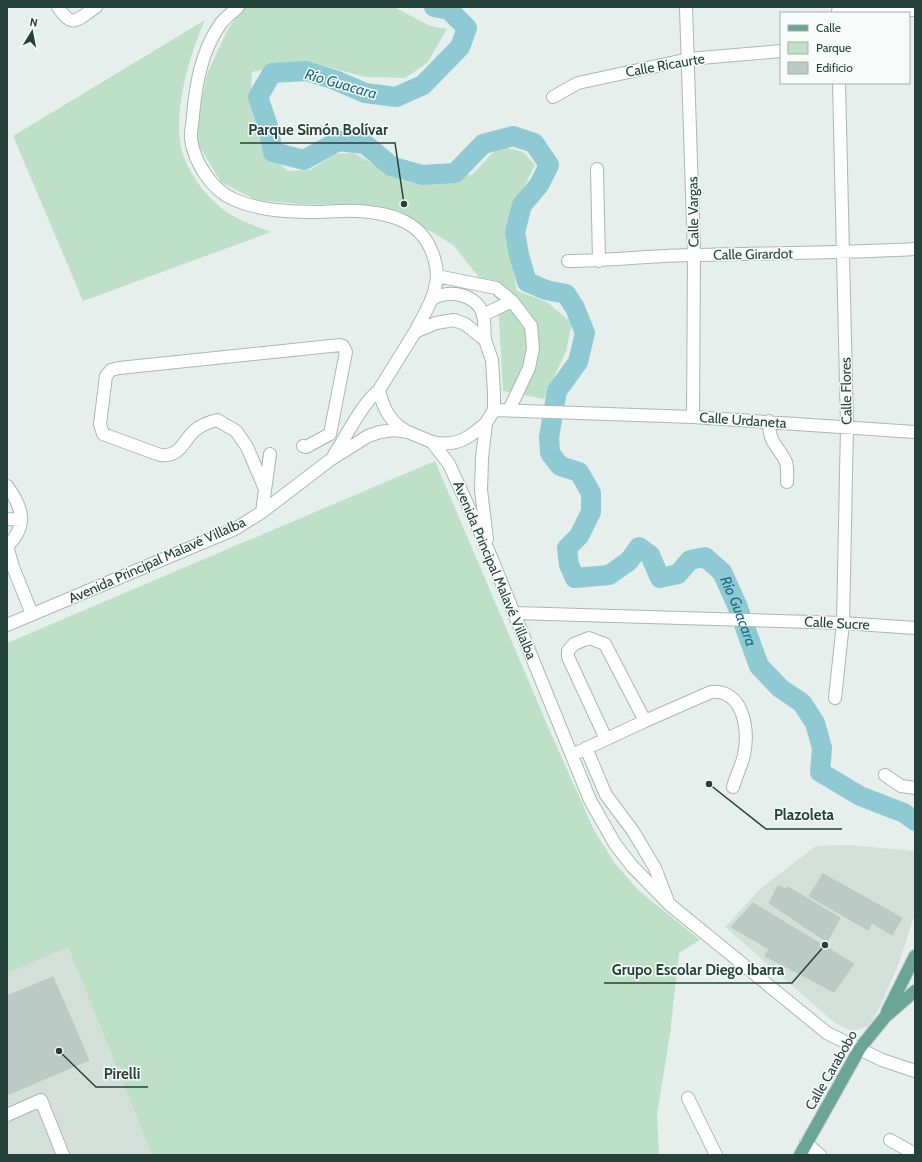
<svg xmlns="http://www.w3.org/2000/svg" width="922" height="1162" font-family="Cabin,sans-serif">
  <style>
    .built { fill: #d4dfda }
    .green { fill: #bfe0c8 }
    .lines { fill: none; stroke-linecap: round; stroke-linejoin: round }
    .river { stroke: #8ec9d4; stroke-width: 20 }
    .building { fill: #bbcac4; stroke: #b8c9c2 }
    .minor-casing { stroke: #a8b8b2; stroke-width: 14 }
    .major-casing { stroke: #c2cac8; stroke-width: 14 }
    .minor { stroke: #fff; stroke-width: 12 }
    .major { stroke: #6aa596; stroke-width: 12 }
    .labels { text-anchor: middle; stroke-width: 3; stroke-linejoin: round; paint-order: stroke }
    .street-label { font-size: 14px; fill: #24423a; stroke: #f7fbf9 }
    .water-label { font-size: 15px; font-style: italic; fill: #1c6f80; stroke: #f7fbf9 }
    .leader { fill: none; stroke: #24423a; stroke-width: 1.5 }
    .callout-dot { fill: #24423a; stroke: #f7fbf9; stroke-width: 1.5 }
    .callout-label { font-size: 15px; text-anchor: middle; font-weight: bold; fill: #24423a; stroke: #f7fbf9; stroke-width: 3; stroke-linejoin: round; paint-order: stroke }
  </style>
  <rect width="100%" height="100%" fill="#e6efeb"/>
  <!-- built -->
  <path class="built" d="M7,802L68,947L152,1155H7Z
    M848,845L915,851V913L899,963L878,1011L869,1026L853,1031L836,1024L725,927L761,888L816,846Z"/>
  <!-- green -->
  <path class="green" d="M243,7H394L430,26L447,29L427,63L405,78L365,77L321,65L288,64L252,72L251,93L264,152L288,171L310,170L335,154L354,153L401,180L424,185L473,174L499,146L523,152L535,165L516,203L506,229L517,291L547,302L572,323L566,351L544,399L503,391L498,301L453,245L404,215L348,205L299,204L256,200L221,182L194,138L207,74L227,31Z
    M205,20C189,55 169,123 185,160C192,177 205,194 219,206C233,219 254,225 271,232L83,301L13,136Z
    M435,461L549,729L594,830L614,862L638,890L700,940L679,953L670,1034L657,1115L659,1155H152L68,947L7,973V643Z"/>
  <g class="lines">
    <!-- river -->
    <path class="river" id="s1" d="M434,7L449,10L467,28L460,47L423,85L396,97L365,93L335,80L306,71L272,73L258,97L268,126L273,152L304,160L338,141L365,144L391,166L422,175L455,173L483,144L513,136L534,143L549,165L539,185L522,205L515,232L519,255L527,282L546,290L566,294L575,308L585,333L578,362L557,391L549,437L550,453L560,466L579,472L591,493V512L579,536L567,548L569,565L575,578L609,575L629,561L639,547L650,555L660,578L678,574L690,560L705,557L722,572L737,605L759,666L780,688L802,703L815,723L822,748L820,772L860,796L904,813L915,821"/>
  </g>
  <!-- building -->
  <path class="building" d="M823,874L902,918L892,935L872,923L868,930L809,896Z
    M778,886L787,889L788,887L840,918L827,942L769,903Z
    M753,903L854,964L834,992L765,956L769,949L731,927Z
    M53,977L89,1060L7,1095V996Z"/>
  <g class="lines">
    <defs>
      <path id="minor" d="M58,7C73,30 77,19 96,7
        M238,7C232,13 223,19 219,26C201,53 196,84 193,115C193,123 190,132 191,139C194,162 212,190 233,199C259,211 291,212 319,212C332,212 345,210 358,211C392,213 424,222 434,258C437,267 438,278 435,288C432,303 422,318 415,332
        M686,7L694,255L693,417
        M838,11L915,10
        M553,97L578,83L689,59L781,51
        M597,169L599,261
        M568,261C611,261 653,255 696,255C769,253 842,253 915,249
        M437,276L496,288L512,301L531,326L533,348L529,368L509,410
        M431,300C446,288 478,294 483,315C485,323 484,332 485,340
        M483,315L512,301
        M379,390C383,408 390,422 406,431
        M494,410L693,417L915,432
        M769,421C769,445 778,445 786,462C788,469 787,475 787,482
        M432,442C456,447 468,439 486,423
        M334,455C348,434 360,406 379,390L415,332L436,323L454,320L465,324L485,340L492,360L494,393V410L486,423L482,458L481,490L487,539
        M7,486C22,506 29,526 7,546
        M265,489L247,447L236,431L217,420C209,422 201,425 194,431C182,443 180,457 160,455L103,434L100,424L106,376L111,370L119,368L340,345L343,346L346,352L330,434L306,447L303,446
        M262,512L270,454
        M7,519L21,520
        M7,546L13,567L32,614
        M515,613L843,623L915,628
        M7,625L235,529L262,512L330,460L368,436L380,432L394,430L408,432L432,442L449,464L489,552L590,800L615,844L632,866L669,904L827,1033L882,1060L915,1071
        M835,698L843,623L847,426L839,83
        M645,721L711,692C744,689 749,730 744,755C742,765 736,776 733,787
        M586,748L606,795L633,831L655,868L667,899
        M572,755L645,721L605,644L589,638L574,644L568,651V657L606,739
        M885,775L901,786L915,788
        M688,1098L716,1155
        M7,1115L41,1100L63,1155
        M890,1140L915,1154
        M806,1143L820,1155"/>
      <path id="major" d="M887,1012L915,956
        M800,1155L860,1048L885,1017L915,991"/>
    </defs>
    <!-- minor casing -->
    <use href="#minor" class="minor-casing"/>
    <!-- major casing -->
    <use href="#major" class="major-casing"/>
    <!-- minor -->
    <use href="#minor" class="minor"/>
    <!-- major -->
    <use href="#major" class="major"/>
  </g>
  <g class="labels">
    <!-- street labels -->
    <g class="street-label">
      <text transform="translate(665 65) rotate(-10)" y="5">Calle Ricaurte</text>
      <text transform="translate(693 212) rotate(-91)" y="5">Calle Vargas</text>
      <text transform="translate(753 254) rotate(-1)" y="5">Calle Girardot</text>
      <text transform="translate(846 391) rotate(-91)" y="5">Calle Flores</text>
      <text transform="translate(743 420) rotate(4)" y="5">Calle Urdaneta</text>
      <text transform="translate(157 560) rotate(-24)" y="5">Avenida Principal Malavé Villalba</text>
      <text transform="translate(495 570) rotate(67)" y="5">Avenida Principal Malavé Villalba</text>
      <text transform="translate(837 623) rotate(3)" y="5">Calle Sucre</text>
      <text transform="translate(831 1070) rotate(-60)" y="5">Calle Carabobo</text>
    </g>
    <!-- water labels -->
    <g class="water-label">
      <text transform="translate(341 84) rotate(16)" y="5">Río Guacara</text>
      <text dy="5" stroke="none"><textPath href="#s1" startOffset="1402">Río Guacara</textPath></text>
    </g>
  </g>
  <!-- callouts -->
  <path class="leader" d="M404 204L395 143H240M709 784L766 829H842M825 945L792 983H604M59 1051L96 1087H148"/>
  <g class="callout-dot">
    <circle cx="404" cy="204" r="4"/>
    <circle cx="709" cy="784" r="4"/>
    <circle cx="825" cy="945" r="4"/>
    <circle cx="59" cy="1051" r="4"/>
  </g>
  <g class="callout-label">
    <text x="318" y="135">Parque Simón Bolívar</text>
    <text x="804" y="820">Plazoleta</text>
    <text x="698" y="975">Grupo Escolar Diego Ibarra</text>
    <text x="122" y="1079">Pirelli</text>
  </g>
  <!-- border -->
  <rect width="922" height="1162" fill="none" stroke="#24423a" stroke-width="16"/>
  <!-- legend -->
  <rect x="780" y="12" width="130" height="72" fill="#f7fbf9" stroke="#a3b1ad"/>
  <rect x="788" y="25" width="20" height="6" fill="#6aa596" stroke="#a3b1ad"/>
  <text x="816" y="32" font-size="12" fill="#24423a">Calle</text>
  <rect x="788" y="42" width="20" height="12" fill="#bfe0c8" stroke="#a3b1ad"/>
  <text x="816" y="52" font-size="12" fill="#24423a">Parque</text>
  <rect x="788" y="62" width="20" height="12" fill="#bbcac4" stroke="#a3b1ad"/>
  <text x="816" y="72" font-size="12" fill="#24423a">Edificio</text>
  <!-- north arrow -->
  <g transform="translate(32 32) rotate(10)" stroke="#f7fbf9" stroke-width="3" paint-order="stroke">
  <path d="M0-3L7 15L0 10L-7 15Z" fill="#24423a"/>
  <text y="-6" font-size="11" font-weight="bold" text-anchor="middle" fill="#24423a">N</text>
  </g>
</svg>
